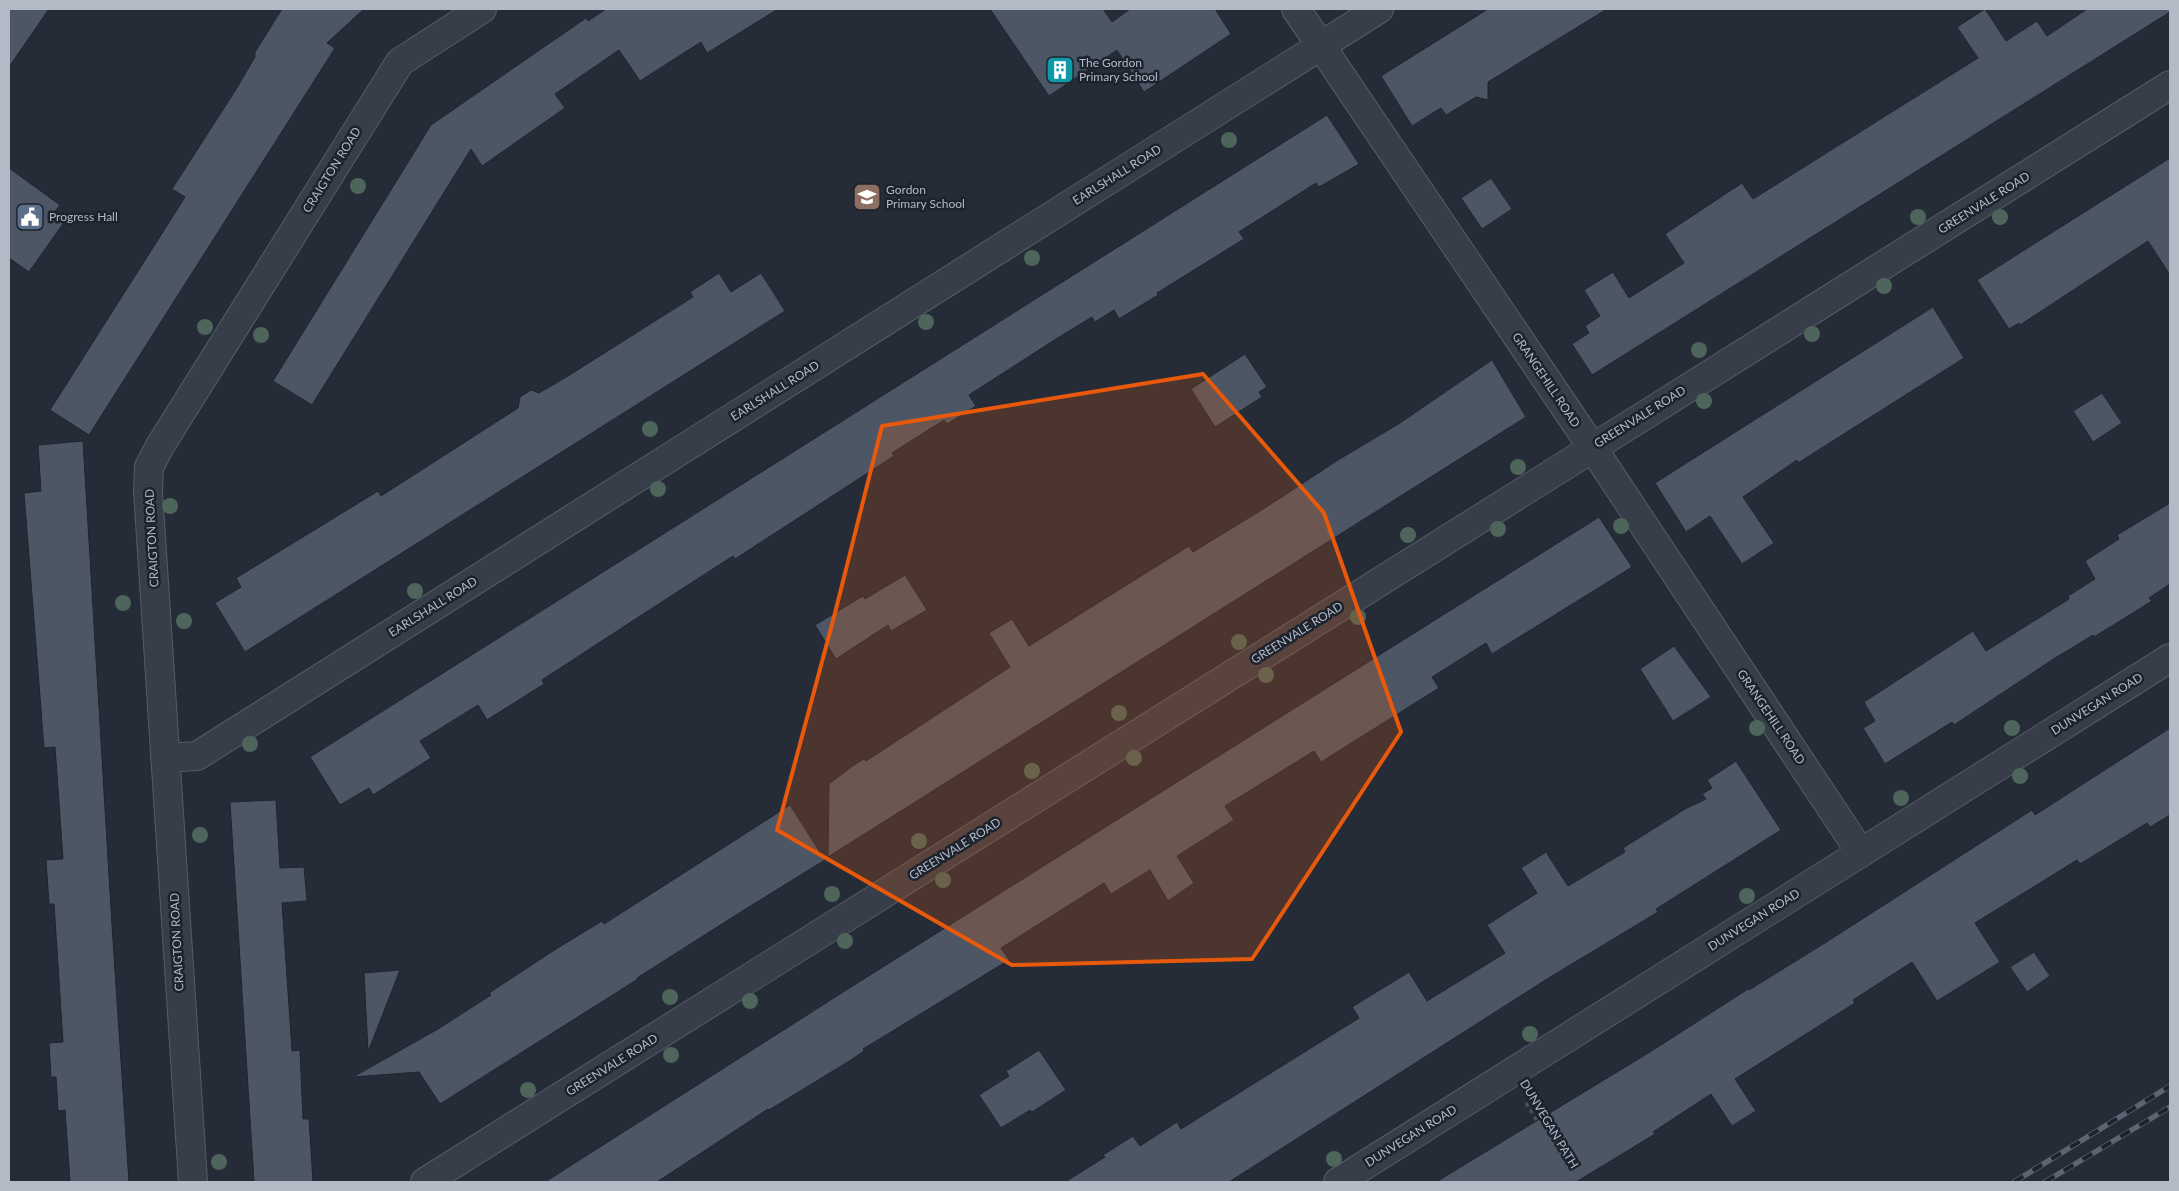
<svg xmlns="http://www.w3.org/2000/svg" width="2179" height="1191" font-family="Lato,sans-serif">
  <style>
    .building { fill: #4d5664; stroke: #1f2530 }
    .lines { fill: none; stroke-linecap: round; stroke-linejoin: round }
    .minor-casing { stroke: #565c67; stroke-width: 30 }
    .path { stroke: #48575b; stroke-width: 3; stroke-dasharray: 4 4; stroke-linecap: butt }
    .minor { stroke: #383e49; stroke-width: 28 }
    .rail-casing { stroke: #5c6471; stroke-width: 5.5 }
    .rail { stroke: #1d232e; stroke-width: 4; stroke-dasharray: 11; stroke-linecap: butt }
    .tree { fill: #4d655b }
    .marked { fill: #e8590c; fill-opacity: 0.2; stroke: #e8590c; stroke-width: 4; stroke-linejoin: round }
    .labels { text-anchor: middle; stroke-width: 5; stroke-linejoin: round; paint-order: stroke }
    .poi-label { font-size: 12px; fill: #b3b9c5; stroke: #1d232e; text-anchor: start }
    .street-label { font-size: 12px; fill: #b3b9c5; stroke: #1d232e }
  </style>
  <rect width="100%" height="100%" fill="#252c38"/>
  <!-- building -->
  <path class="building" d="M9,9H49L9,67Z
    M282,9H364L327,43L335,48L89,435L50,410L185,197L172,189L235,91L255,57V52Z
    M606,9H778L707,53L701,42L640,81L619,50L555,94L565,108L482,166L471,149L312,405L273,381L431,125L586,18L588,21Z
    M990,9H1103L1112,22L1130,9H1215L1231,34L1144,92L1117,50L1049,96Z
    M1488,9H1607L1488,82V100L1476,97L1446,115L1441,108L1412,126L1381,76Z
    M1985,9L2006,41L2037,21L2047,36L2087,9H2170V12L1592,375L1572,344L1589,333L1585,326L1600,316L1584,290L1613,272L1629,298L1684,263L1665,234L1742,183L1753,199L1978,58L1957,27Z
    M1327,115L1359,164L1319,187L1316,183L1239,232L1244,239L1157,293L1158,295L1119,319L1114,310L1095,322L1092,317L1056,339L969,395L976,406L947,424L944,420L892,453L894,456L735,559L733,556L637,618L542,680L544,684L487,720L478,705L420,741L431,758L373,795L369,788L340,805L310,757Z
    M2170,158V275L2148,241L2020,325L2019,323L2009,329L1977,280Z
    M9,168L60,205L54,213L65,221L29,272L9,258Z
    M1491,178L1512,209L1482,229L1461,198Z
    M719,273L731,292L761,273L785,311L245,652L215,603L241,587L236,578L378,491L381,496L518,408L520,397L531,390L539,393L568,376L693,297L690,292Z
    M1933,307L1964,358L1798,463L1797,460L1743,497L1774,543L1742,564L1710,516L1686,532L1655,483Z
    M1245,354L1267,387L1259,392L1262,397L1215,427L1191,389Z
    M1492,360L1526,417L828,857L829,784L851,767L864,759L866,761L1010,667L989,633L1012,619L1029,646L1189,546L1193,552L1268,506L1338,460L1400,423Z
    M2102,393L2122,423L2093,442L2073,411Z
    M83,441L112,925L129,1182H70L65,1110L58,1111L56,1077H51L49,1043L63,1042L54,904H49L46,860L63,859L55,747L44,748L24,493L41,491L38,445Z
    M2170,503V584L2149,598L2152,601L2094,637L2093,635L2052,660L1954,725L1952,722L1885,764L1863,728L1875,721L1864,702L1973,631L1986,651L2069,599L2068,596L2095,579L2085,561L2119,539L2117,535Z
    M1599,517L1632,567L1492,654L1486,643L1432,677L1439,688L1321,762L1314,751L1225,806L1234,820L1177,856L1194,883L1168,901L1150,870L1111,894L1104,883L1001,948L1009,960L863,1049L864,1051L851,1060L769,1110L768,1109L657,1182H545L851,987Z
    M905,575L927,610L891,631L888,625L836,659L815,625L863,596L865,599Z
    M1674,646L1711,697L1673,721L1640,669Z
    M2170,728V815L2150,827L2147,823L2080,864L2077,860L1975,923L2000,962L1937,1001L1912,962L1853,1000L1855,1003L1735,1079L1756,1111L1732,1126L1711,1094L1653,1132L1655,1134L1576,1182H1436L1650,1052L1748,989L1749,990L1828,941L2032,810L2035,815Z
    M1736,761L1781,830L1656,909L1658,912L1547,979L1229,1182H1065L1105,1157L1103,1155L1133,1136L1140,1146L1177,1122L1181,1129L1359,1018L1352,1007L1409,972L1427,1001L1505,953L1487,925L1537,893L1521,868L1546,852L1568,886L1625,852L1623,848L1685,809L1706,799L1702,794L1712,788L1707,780Z
    M276,800L280,868L304,867L307,901L282,903L292,1051L300,1050L303,1119H309L313,1182H254L230,802Z
    M790,805L825,860L744,910L637,978L638,979L440,1104L419,1072L353,1077L438,1029L491,995L489,993L556,949L602,921L604,924Z
    M2034,952L2050,976L2027,992L2010,967Z
    M400,970L368,1052L364,973Z
    M1039,1050L1066,1090L1032,1112L1030,1110L1001,1128L979,1095L1009,1076L1006,1071Z"/>
  <g class="lines">
    <defs>
      <path id="minor" d="M1296,9L1592,447L1861,853
        M165,758L197,756L1379,9
        M193,1182L148,491L149,467L160,446L400,62L482,9
        M425,1182L2170,85
        M1338,1182L2170,658"/>
    </defs>
    <!-- minor casing -->
    <use href="#minor" class="minor-casing"/>
    <!-- path -->
    <path class="path" d="M1526,1103L1574,1182"/>
    <!-- minor -->
    <use href="#minor" class="minor"/>
    <defs>
      <path id="rail" d="M2014,1182L2170,1086
        M2045,1182L2170,1107"/>
    </defs>
    <!-- rail casing -->
    <use href="#rail" class="rail-casing"/>
    <!-- rail -->
    <use href="#rail" class="rail"/>
  </g>
  <!-- trees -->
  <g class="tree">
    <circle cx="1229" cy="140" r="8"/>
    <circle cx="358" cy="186" r="8"/>
    <circle cx="1918" cy="217" r="8"/>
    <circle cx="2000" cy="217" r="8"/>
    <circle cx="1032" cy="258" r="8"/>
    <circle cx="1884" cy="286" r="8"/>
    <circle cx="926" cy="322" r="8"/>
    <circle cx="205" cy="327" r="8"/>
    <circle cx="1812" cy="334" r="8"/>
    <circle cx="261" cy="335" r="8"/>
    <circle cx="1699" cy="350" r="8"/>
    <circle cx="1704" cy="401" r="8"/>
    <circle cx="650" cy="429" r="8"/>
    <circle cx="1518" cy="467" r="8"/>
    <circle cx="658" cy="489" r="8"/>
    <circle cx="170" cy="506" r="8"/>
    <circle cx="1621" cy="526" r="8"/>
    <circle cx="1498" cy="529" r="8"/>
    <circle cx="1408" cy="535" r="8"/>
    <circle cx="415" cy="591" r="8"/>
    <circle cx="123" cy="603" r="8"/>
    <circle cx="1358" cy="617" r="8"/>
    <circle cx="184" cy="621" r="8"/>
    <circle cx="1239" cy="642" r="8"/>
    <circle cx="1266" cy="675" r="8"/>
    <circle cx="1119" cy="713" r="8"/>
    <circle cx="1757" cy="728" r="8"/>
    <circle cx="2012" cy="728" r="8"/>
    <circle cx="250" cy="744" r="8"/>
    <circle cx="1134" cy="758" r="8"/>
    <circle cx="1032" cy="771" r="8"/>
    <circle cx="2020" cy="776" r="8"/>
    <circle cx="1901" cy="798" r="8"/>
    <circle cx="200" cy="835" r="8"/>
    <circle cx="919" cy="841" r="8"/>
    <circle cx="943" cy="880" r="8"/>
    <circle cx="832" cy="894" r="8"/>
    <circle cx="1747" cy="896" r="8"/>
    <circle cx="845" cy="941" r="8"/>
    <circle cx="670" cy="997" r="8"/>
    <circle cx="750" cy="1001" r="8"/>
    <circle cx="1530" cy="1034" r="8"/>
    <circle cx="671" cy="1055" r="8"/>
    <circle cx="528" cy="1090" r="8"/>
    <circle cx="1334" cy="1159" r="8"/>
    <circle cx="219" cy="1162" r="8"/>
  </g>
  <!-- marked area -->
  <path class="marked" d="M1203,374L1324,513L1401,732L1252,959L1012,965L777,830L835,613L882,426Z"/>
  <!-- icons -->
  <defs>
    <symbol id="building-square" viewBox="-11 -11 22 22"><rect x="-9" y="-9" width="18" height="18" rx="4" fill="#0f9aa8" stroke="#1d232e"/><path d="M-4-6H4V6H1V3H-1V6H-4ZM-2.5-4.3h1.7v1.8h-1.7ZM.8-4.3h1.7v1.8H.8ZM-2.5-1h1.7V.8h-1.7ZM.8-1h1.7V.8H.8Z" fill="#fff"/></symbol>
    <symbol id="school-square" viewBox="-11 -11 22 22"><rect x="-9" y="-9" width="18" height="18" rx="4" fill="#8d6e63" stroke="#1d232e"/><path d="M0-5L7-2L0 1L-7-2ZM-4 1L0 2.5L4 1V4Q0 6-4 4Z" fill="#fff"/></symbol>
    <symbol id="civic-square" viewBox="-11 -11 22 22"><rect x="-9" y="-9" width="18" height="18" rx="4" fill="#5c6f8a" stroke="#1d232e"/><path d="M-.6-6.5H3V-4.5H.6V-3L4-1V1h2V6H-6V1h2V-1L-.6-3ZM-1.2 2.5V6h2.4V2.5Z" fill="#fff"/></symbol>
  </defs>
  <g fill-rule="evenodd">
    <use href="#building-square" x="1044" y="54" width="32" height="32"/>
    <use href="#school-square" x="851" y="181" width="32" height="32"/>
    <use href="#civic-square" x="14" y="201" width="32" height="32"/>
  </g>
  <g class="labels">
    <!-- poi labels -->
    <g class="poi-label">
      <text x="1079" y="67">The Gordon<tspan x="1079" dy="14">Primary School</tspan></text>
      <text x="886" y="194">Gordon<tspan x="886" dy="14">Primary School</tspan></text>
      <text x="49" y="221">Progress Hall</text>
    </g>
    <!-- street labels -->
    <g class="street-label">
      <text transform="translate(332 170) rotate(-58)" y="4">CRAIGTON ROAD</text>
      <text transform="translate(1117 175) rotate(-32)" y="4">EARLSHALL ROAD</text>
      <text transform="translate(1984 203) rotate(-32)" y="4">GREENVALE ROAD</text>
      <text transform="translate(1546 380) rotate(56)" y="4">GRANGEHILL ROAD</text>
      <text transform="translate(775 391) rotate(-32)" y="4">EARLSHALL ROAD</text>
      <text transform="translate(1640 417) rotate(-32)" y="4">GREENVALE ROAD</text>
      <text transform="translate(152 538) rotate(-93)" y="4">CRAIGTON ROAD</text>
      <text transform="translate(433 607) rotate(-32)" y="4">EARLSHALL ROAD</text>
      <text transform="translate(1297 633) rotate(-32)" y="4">GREENVALE ROAD</text>
      <text transform="translate(2097 704) rotate(-32)" y="4">DUNVEGAN ROAD</text>
      <text transform="translate(1771 717) rotate(56)" y="4">GRANGEHILL ROAD</text>
      <text transform="translate(955 849) rotate(-32)" y="4">GREENVALE ROAD</text>
      <text transform="translate(1754 920) rotate(-32)" y="4">DUNVEGAN ROAD</text>
      <text transform="translate(177 942) rotate(-93)" y="4">CRAIGTON ROAD</text>
      <text transform="translate(612 1065) rotate(-32)" y="4">GREENVALE ROAD</text>
      <text transform="translate(1549 1124) rotate(59)" y="4">DUNVEGAN PATH</text>
      <text transform="translate(1411 1136) rotate(-32)" y="4">DUNVEGAN ROAD</text>
    </g>
  </g>
  <!-- border -->
  <rect width="2179" height="1191" fill="none" stroke="#b3b9c5" stroke-width="20"/>
</svg>
